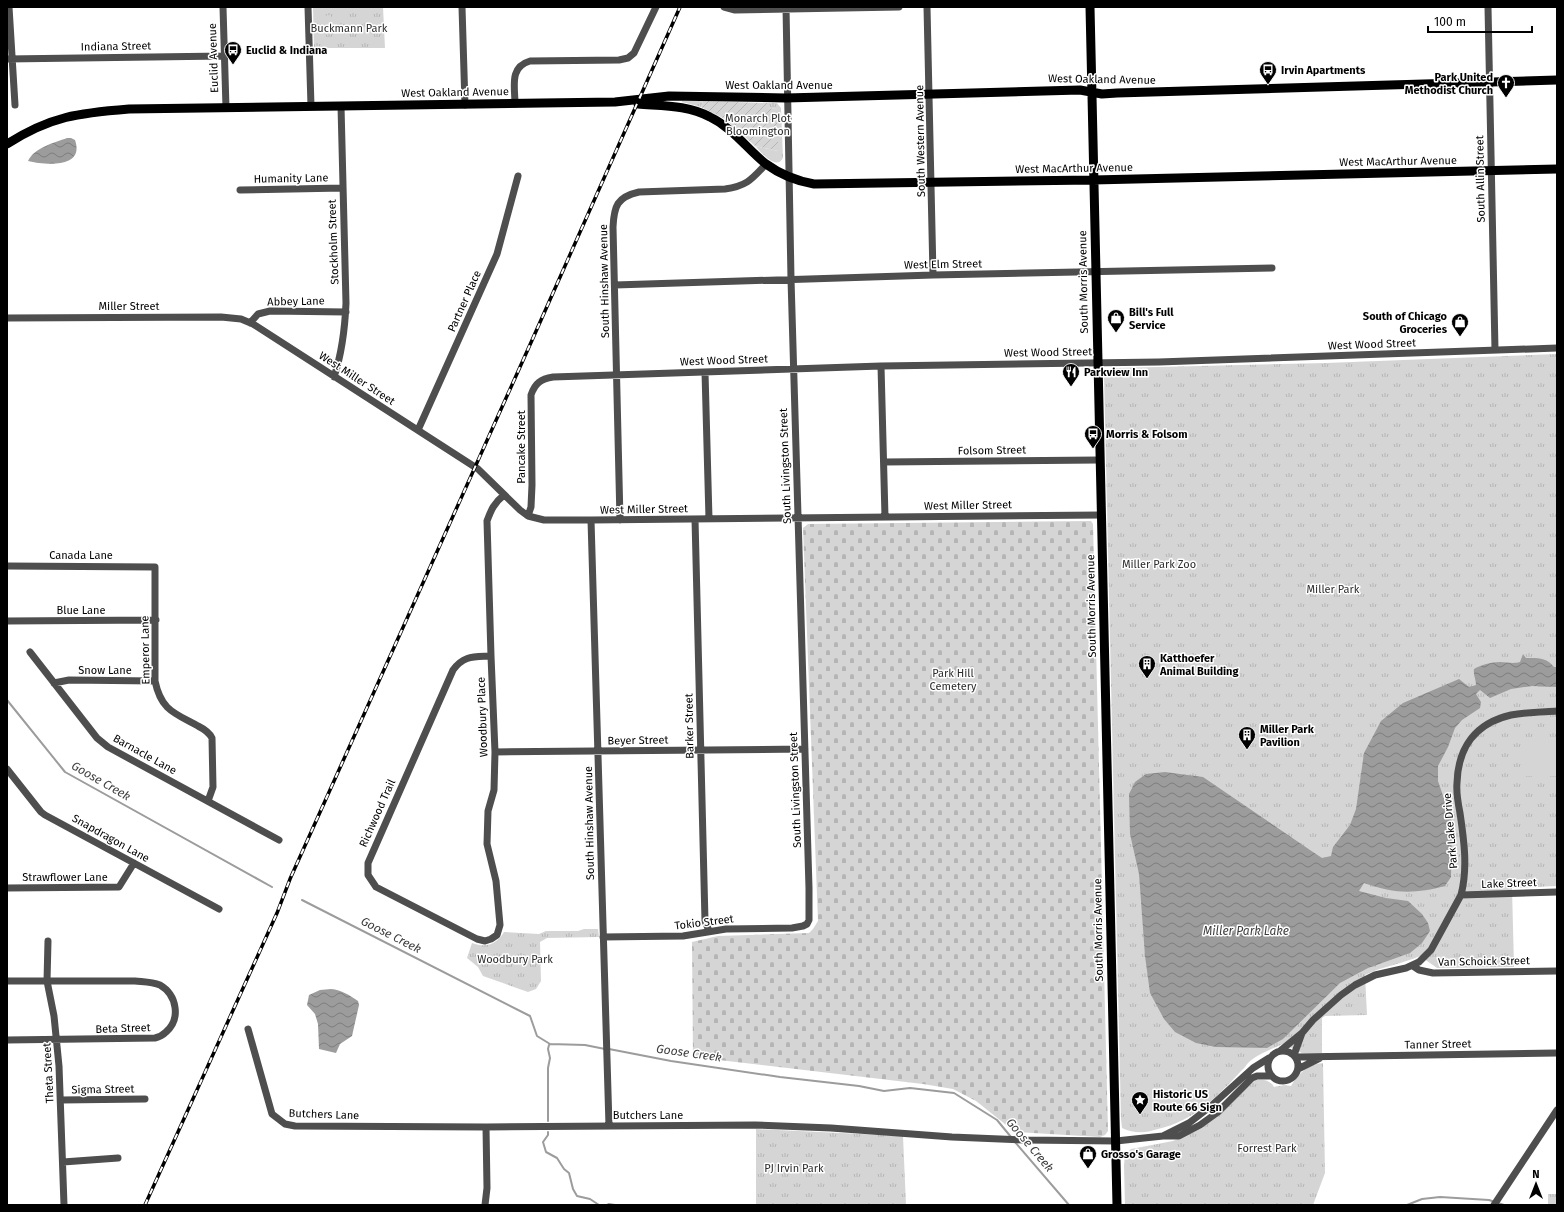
<svg xmlns="http://www.w3.org/2000/svg" width="1564" height="1212" font-family="'Fira Sans',sans-serif">
  <style>
    .grass { fill: url(#grass-tufts) }
    .cemetery { fill: url(#cemetery-stones) }
    .garden { fill: url(#garden-furrows) }
    .pitch { fill: #d5d5d5 }
    .water { fill: url(#water-waves) }
    .lines { fill: none; stroke-linecap: round; stroke-linejoin: round }
    .stream { stroke: #9c9c9c; stroke-width: 2 }
    .minor { stroke: #4e4e4e; stroke-width: 7 }
    .major { stroke: #000; stroke-width: 9 }
    .rail-casing { stroke: #000; stroke-width: 3.5 }
    .rail { stroke: #fff; stroke-width: 2; stroke-dasharray: 6; stroke-linecap: butt }
    .labels { text-anchor: middle; stroke-width: 3; stroke-linejoin: round; paint-order: stroke }
    .park-label { font-size: 11px; fill: #2c2c2c; stroke: #fff }
    .street-label { font-size: 11px; fill: #000; stroke: #fff }
    .poi-label { font-size: 11px; font-weight: bold; fill: #000; stroke: #fff; text-anchor: start }
    .water-label { font-size: 12px; font-style: italic; fill: #3d3d3d; stroke: #fff }
  </style>
  <defs>
    <pattern id="grass-tufts" width="24" height="20" patternUnits="userSpaceOnUse"><rect width="24" height="20" fill="#d5d5d5"/><path d="M3 7l-1-3M5 7V3M7 7l1-3M15 17l-1-3M17 17v-4M19 17l1-3" fill="none" stroke="#b5b5b5"/></pattern>
    <pattern id="cemetery-stones" width="16" height="16" patternUnits="userSpaceOnUse"><rect width="16" height="16" fill="#d5d5d5"/><path d="M2 7V4a2 2 0 0 1 4 0v3zM10 15v-3a2 2 0 0 1 4 0v3z" fill="#b5b5b5"/></pattern>
    <pattern id="garden-furrows" width="10" height="10" patternUnits="userSpaceOnUse"><rect width="10" height="10" fill="#d5d5d5"/><path d="M-1 1l2-2M0 10L10 0M9 11l2-2" fill="none" stroke="#b5b5b5"/></pattern>
    <pattern id="water-waves" width="16" height="10" patternUnits="userSpaceOnUse"><rect width="16" height="10" fill="#9c9c9c"/><path d="M0 5q4-4 8 0t8 0" fill="none" stroke="#7d7d7d"/></pattern>
  </defs>
  <rect width="100%" height="100%" fill="#fff"/>
  <!-- grass -->
  <path class="grass" d="M313,7H383L385,48H314Z
    M682,101H703L701,107L682,102Z
    M767,103H777L781,108L783,158C776,171 761,152 755,146L778,151L777,109L767,108Z
    M1557,354V886L1512,888L1514,967L1437,968L1420,956C1402,964 1383,966 1365,975L1367,1015L1325,1016L1322,1018V1053H1302L1283,1044C1272,1049 1257,1054 1248,1063C1246,1065 1245,1068 1242,1070C1218,1096 1194,1121 1158,1129C1145,1133 1135,1134 1122,1128L1121,1119L1104,375L1116,368L1326,363Z
    M584,929H598L599,937L547,938L540,942L541,981L536,989L528,992L483,976L478,967L467,958L472,943C486,948 496,945 504,932L539,934L546,931H578Z
    M1323,1063L1325,1173L1313,1205H1125L1124,1165L1125,1155L1131,1149L1173,1141L1195,1131L1256,1080C1264,1079 1270,1080 1274,1087L1285,1085L1291,1086C1299,1073 1308,1064 1323,1063Z
    M756,1129L903,1136L906,1205H756Z
    M1548,1194H1557V1205H1548Z"/>
  <!-- cemetery -->
  <path class="cemetery" d="M1091,521L1093,524L1108,1131L1105,1135L1100,1137L1015,1132L976,1101L953,1089L923,1084L693,1057L692,942L718,936L809,933L813,929L818,921L803,528L808,524Z"/>
  <!-- garden -->
  <path class="garden" d="M703,101L767,103L768,108L778,109V151L755,146L725,119L701,107Z"/>
  <!-- pitch -->
  <path class="pitch" d="M331,15L332,34L322,35V16Z
    M1557,740V776H1522V741Z"/>
  <!-- water -->
  <path class="water" d="M67,138H71L75,140C85,169 45,165 28,161C35,147 54,143 67,138Z
    M1523,654L1526,658C1538,658 1546,657 1554,667H1557V687L1532,686L1511,689L1490,698L1480,690L1476,694L1481,702L1480,708L1462,720L1455,728L1448,747L1438,766V781L1452,822L1451,877L1445,886C1415,894 1394,894 1364,883L1359,891L1386,898L1408,901L1422,914L1428,923L1430,931L1422,943L1410,953L1368,968L1340,983L1283,1039L1267,1048L1216,1047L1196,1043L1175,1032L1164,1019L1150,993L1145,956L1139,874L1130,834L1129,794L1135,782L1146,774L1165,772L1203,777L1310,850L1322,858L1331,856L1333,847L1350,825L1356,809L1364,753L1381,721L1403,703L1459,679L1469,687L1476,685C1476,679 1473,675 1474,669C1481,665 1491,662 1500,662C1508,662 1512,664 1520,662Z
    M331,989C342,990 349,995 358,1001L359,1005L352,1036L340,1044L336,1053L319,1049L318,1024L315,1014L307,1005L309,995L320,990Z"/>
  <g class="lines">
    <!-- stream -->
    <path class="stream" d="M7,700L65,772L272,887
      M302,900L530,1016L537,1036L550,1044L585,1045L605,1049
      M609,1049L671,1061L780,1077L859,1086L884,1091L910,1088L954,1093L997,1120L1011,1137
      M548,1121V1068L550,1058L548,1049L549,1045
      M548,1132V1135L543,1142L546,1152L557,1158L564,1169L569,1173L573,1189L577,1196L590,1199L599,1205
      M1015,1142L1069,1205
      M607,1205L609,1204L615,1205
      M1407,1205L1422,1199L1440,1197L1489,1200L1504,1205"/>
    <!-- minor -->
    <path class="minor" d="M9,7L15,105
      M223,7L226,108
      M308,7L311,106
      M462,7L465,105
      M724,7L735,10L899,7
      M927,7L933,275
      M1488,7L1495,350
      M7,59L224,56
      M515,104C515,87 509,67 530,61L619,60L628,58L634,53L656,7
      M240,190L343,188
      M615,285L933,275L1272,268
      M7,318L221,317L241,319L253,324L478,469L520,510L528,516L544,520H591L1101,515
      M250,323L258,314L270,311L346,312
      M881,366L885,517
      M705,372L709,519
      M334,377C342,353 345,327 346,303L341,106
      M418,430L497,254L518,176
      M884,462L1099,460
      M528,516L531,507L532,485L531,395C535,383 541,379 553,377L881,366L1159,362L1557,348
      M695,519L705,921L709,931
      M591,520L609,1126
      M620,520L613,227C614,206 617,197 639,192L725,189C747,186 752,179 766,164
      M7,566L155,567V681C161,710 174,713 198,726C204,729 209,732 212,738L213,787L208,801
      M7,621L156,620
      M30,652L97,738L108,747L279,840
      M491,656C474,657 464,655 453,670L368,863V875L376,887L477,939L485,941L491,939L497,935L500,925L496,881L487,844L488,811L494,790L495,752L491,656L487,521C491,510 494,503 504,495
      M54,683L69,680L155,681
      M495,752L805,749
      M7,769L41,812L45,815L219,909
      M7,888L119,887L134,863
      M1461,895L1557,892
      M603,937L683,936L726,929L792,928L803,926L807,924L809,920V888L791,279L786,7
      M48,941L47,981L54,1016L59,1066L64,1205
      M1413,966L1419,970L1433,973L1557,971
      M7,981H135C144,982 152,982 160,985C177,995 181,1019 166,1032C163,1035 159,1037 155,1038L7,1040
      M248,1029L272,1114L285,1124L295,1126L486,1127L755,1125L831,1128L952,1137L1025,1140L1116,1141L1163,1136
      M1268 1066a15 15 0 1 1 30 0a15 15 0 1 1-30 0Z
      M1280,1051L1302,1033L1313,1020L1341,995L1355,985L1375,975L1406,968L1419,962L1431,950L1461,895C1468,868 1464,840 1460,813C1458,803 1456,793 1457,783C1458,747 1476,723 1511,715C1526,712 1542,712 1557,711
      M1294,1055L1302,1033
      M1296,1057L1557,1053
      M1269,1058L1253,1068L1211,1106L1189,1123L1163,1136H1179L1200,1125L1218,1112L1252,1078L1257,1076H1272
      M1298,1069L1320,1058
      M61,1100L145,1099
      M63,1162L118,1158
      M485,1205L487,1188L486,1127
      M1494,1205L1557,1110"/>
    <!-- major -->
    <path class="major" d="M1090,7L1117,1205
      M638,104C663,106 688,105 710,117C733,128 747,149 766,164C781,175 797,181 814,184L1093,180L1557,169
      M7,144C51,116 79,113 129,109L542,103L615,102L669,96L786,98L1080,90L1102,94L1117,93L1557,80"/>
    <defs>
      <path id="rail" d="M145,1205L277,913L290,879L533,338L680,7"/>
    </defs>
    <!-- rail casing -->
    <use href="#rail" class="rail-casing"/>
    <!-- rail -->
    <use href="#rail" class="rail"/>
  </g>
  <!-- icons -->
  <defs>
    <symbol id="bus-pin" viewBox="-11 -11 22 30"><path d="M0 17L-7.5 6A9.5 9.5 0 1 1 7.5 6Z" fill="#000" stroke="#fff"/><path d="M-5-6H5V4H4V6H2V4H-2V6H-4V4H-5ZM-3.5-4V0h7V-4ZM-3.5 1.2v1.5H-2V1.2ZM2 1.2v1.5H3.5V1.2Z" fill="#fff"/></symbol>
    <symbol id="church-pin" viewBox="-11 -11 22 30"><path d="M0 17L-7.5 6A9.5 9.5 0 1 1 7.5 6Z" fill="#000" stroke="#fff"/><path d="M-1.2-6h2.4v3.5h3.3v2.4h-3.3V6h-2.4V-.1h-3.3v-2.4h3.3Z" fill="#fff"/></symbol>
    <symbol id="shop-pin" viewBox="-11 -11 22 30"><path d="M0 17L-7.5 6A9.5 9.5 0 1 1 7.5 6Z" fill="#000" stroke="#fff"/><path d="M-5-2.5h2.3a2.7 3.5 0 0 1 5.4 0H5L5.5 6h-11ZM-1.5-2.5h3a1.5 2.3 0 0 0-3 0Z" fill="#fff"/></symbol>
    <symbol id="restaurant-pin" viewBox="-11 -11 22 30"><path d="M0 17L-7.5 6A9.5 9.5 0 1 1 7.5 6Z" fill="#000" stroke="#fff"/><path d="M-5-6h1v4h1v-4h1v4h1v-4h1v5L-1.5 .5V6h-2V.5L-5-1ZM5-6V6H3V1.5H1.5Q1.5-4 5-6Z" fill="#fff"/></symbol>
    <symbol id="building-pin" viewBox="-11 -11 22 30"><path d="M0 17L-7.5 6A9.5 9.5 0 1 1 7.5 6Z" fill="#000" stroke="#fff"/><path d="M-4-6H4V6H1V3H-1V6H-4ZM-2.5-4.3h1.7v1.8h-1.7ZM.8-4.3h1.7v1.8H.8ZM-2.5-1h1.7V.8h-1.7ZM.8-1h1.7V.8H.8Z" fill="#fff"/></symbol>
    <symbol id="sight-pin" viewBox="-11 -11 22 30"><path d="M0 17L-7.5 6A9.5 9.5 0 1 1 7.5 6Z" fill="#000" stroke="#fff"/><path d="M0-6L1.8-2.2L6-1.7L2.9 1.2L3.7 5.4L0 3.3L-3.7 5.4L-2.9 1.2L-6-1.7L-1.8-2.2Z" fill="#fff"/></symbol>
  </defs>
  <g fill-rule="evenodd">
    <use href="#bus-pin" x="223" y="40" width="20" height="27"/>
    <use href="#bus-pin" x="1258" y="60" width="20" height="27"/>
    <use href="#church-pin" x="1496" y="73" width="20" height="27"/>
    <use href="#shop-pin" x="1106" y="308" width="20" height="27"/>
    <use href="#shop-pin" x="1450" y="312" width="20" height="27"/>
    <use href="#restaurant-pin" x="1061" y="362" width="20" height="27"/>
    <use href="#bus-pin" x="1083" y="424" width="20" height="27"/>
    <use href="#building-pin" x="1137" y="654" width="20" height="27"/>
    <use href="#building-pin" x="1237" y="725" width="20" height="27"/>
    <use href="#sight-pin" x="1130" y="1090" width="20" height="27"/>
    <use href="#shop-pin" x="1078" y="1144" width="20" height="27"/>
  </g>
  <g class="labels">
    <!-- park labels -->
    <g class="park-label">
      <text x="349" y="32">Buckmann Park</text>
      <text x="758" y="122">Monarch Plot<tspan x="758" dy="13">Bloomington</tspan></text>
      <text x="1159" y="568">Miller Park Zoo</text>
      <text x="1333" y="593">Miller Park</text>
      <text x="953" y="677">Park Hill<tspan x="953" dy="13">Cemetery</tspan></text>
      <text x="515" y="963">Woodbury Park</text>
      <text x="1267" y="1152">Forrest Park</text>
      <text x="794" y="1172">PJ Irvin Park</text>
    </g>
    <!-- street labels -->
    <g class="street-label">
      <text transform="translate(116 46) rotate(-1)" y="4">Indiana Street</text>
      <text transform="translate(213 58) rotate(-92)" y="4">Euclid Avenue</text>
      <text transform="translate(1102 79) rotate(1)" y="4">West Oakland Avenue</text>
      <text x="779" y="89">West Oakland Avenue</text>
      <text transform="translate(455 92) rotate(-1)" y="4">West Oakland Avenue</text>
      <text transform="translate(920 141) rotate(-91)" y="4">South Western Avenue</text>
      <text transform="translate(1398 161) rotate(-1)" y="4">West MacArthur Avenue</text>
      <text transform="translate(1074 168) rotate(-1)" y="4">West MacArthur Avenue</text>
      <text transform="translate(291 178) rotate(-1)" y="4">Humanity Lane</text>
      <text transform="translate(1480 179) rotate(-91)" y="4">South Allin Street</text>
      <text transform="translate(333 242) rotate(-92)" y="4">Stockholm Street</text>
      <text transform="translate(943 264) rotate(-1)" y="4">West Elm Street</text>
      <text transform="translate(604 281) rotate(-91)" y="4">South Hinshaw Avenue</text>
      <text transform="translate(1083 282) rotate(-91)" y="4">South Morris Avenue</text>
      <text transform="translate(296 301) rotate(-1)" y="4">Abbey Lane</text>
      <text transform="translate(464 301) rotate(-66)" y="4">Partner Place</text>
      <text x="129" y="310">Miller Street</text>
      <text transform="translate(1372 344) rotate(-2)" y="4">West Wood Street</text>
      <text transform="translate(1048 352) rotate(-1)" y="4">West Wood Street</text>
      <text transform="translate(724 360) rotate(-2)" y="4">West Wood Street</text>
      <text transform="translate(357 378) rotate(33)" y="4">West Miller Street</text>
      <text transform="translate(521 447) rotate(-90)" y="4">Pancake Street</text>
      <text transform="translate(992 450) rotate(-1)" y="4">Folsom Street</text>
      <text transform="translate(785 466) rotate(-92)" y="4">South Livingston Street</text>
      <text transform="translate(968 505) rotate(-1)" y="4">West Miller Street</text>
      <text transform="translate(644 509) rotate(-1)" y="4">West Miller Street</text>
      <text x="81" y="559">Canada Lane</text>
      <text transform="translate(1091 606) rotate(-91)" y="4">South Morris Avenue</text>
      <text x="81" y="614">Blue Lane</text>
      <text transform="translate(145 650) rotate(-91)" y="4">Emperor Lane</text>
      <text x="105" y="674">Snow Lane</text>
      <text transform="translate(482 717) rotate(-92)" y="4">Woodbury Place</text>
      <text transform="translate(689 726) rotate(-91)" y="4">Barker Street</text>
      <text transform="translate(638 740) rotate(-1)" y="4">Beyer Street</text>
      <text transform="translate(145 754) rotate(29)" y="4">Barnacle Lane</text>
      <text transform="translate(795 790) rotate(-92)" y="4">South Livingston Street</text>
      <text transform="translate(377 813) rotate(-66)" y="4">Richwood Trail</text>
      <text transform="translate(589 823) rotate(-91)" y="4">South Hinshaw Avenue</text>
      <text transform="translate(1450 831) rotate(-95)" y="4">Park Lake Drive</text>
      <text transform="translate(111 838) rotate(29)" y="4">Snapdragon Lane</text>
      <text x="65" y="881">Strawflower Lane</text>
      <text transform="translate(1509 883) rotate(-2)" y="4">Lake Street</text>
      <text transform="translate(704 922) rotate(-7)" y="4">Tokio Street</text>
      <text transform="translate(1098 930) rotate(-91)" y="4">South Morris Avenue</text>
      <text transform="translate(1484 961) rotate(-1)" y="4">Van Schoick Street</text>
      <text transform="translate(123 1028) rotate(-2)" y="4">Beta Street</text>
      <text transform="translate(1438 1044) rotate(-1)" y="4">Tanner Street</text>
      <text transform="translate(48 1073) rotate(-93)" y="4">Theta Street</text>
      <text transform="translate(103 1089) rotate(-1)" y="4">Sigma Street</text>
      <text transform="translate(324 1114) rotate(2)" y="4">Butchers Lane</text>
      <text x="648" y="1119">Butchers Lane</text>
    </g>
    <!-- poi labels -->
    <g class="poi-label">
      <text x="246" y="54">Euclid &amp; Indiana</text>
      <text x="1281" y="74">Irvin Apartments</text>
      <text x="1493" y="81" text-anchor="end">Park United<tspan x="1493" dy="13">Methodist Church</tspan></text>
      <text x="1129" y="316">Bill's Full<tspan x="1129" dy="13">Service</tspan></text>
      <text x="1447" y="320" text-anchor="end">South of Chicago<tspan x="1447" dy="13">Groceries</tspan></text>
      <text x="1084" y="376">Parkview Inn</text>
      <text x="1106" y="438">Morris &amp; Folsom</text>
      <text x="1160" y="662">Katthoefer<tspan x="1160" dy="13">Animal Building</tspan></text>
      <text x="1260" y="733">Miller Park<tspan x="1260" dy="13">Pavilion</tspan></text>
      <text x="1153" y="1098">Historic US<tspan x="1153" dy="13">Route 66 Sign</tspan></text>
      <text x="1101" y="1158">Grosso's Garage</text>
    </g>
    <!-- water labels -->
    <g class="water-label">
      <text transform="translate(101 781) rotate(30)" y="4">Goose Creek</text>
      <text x="1246" y="935">Miller Park Lake</text>
      <text transform="translate(391 935) rotate(27)" y="4">Goose Creek</text>
      <text transform="translate(689 1053) rotate(8)" y="4">Goose Creek</text>
      <text transform="translate(1030 1145) rotate(50)" y="4">Goose Creek</text>
    </g>
  </g>
  <!-- border -->
  <rect width="1564" height="1212" fill="none" stroke="#000000" stroke-width="16"/>
  <!-- north arrow -->
  <g transform="translate(1536 1184)" stroke="#ffffff" stroke-width="3" paint-order="stroke">
  <path d="M0-3L7 15L0 10L-7 15Z" fill="#000000"/>
  <text y="-6" font-size="11" font-weight="bold" text-anchor="middle" fill="#000000">N</text>
  </g>
  <!-- scale -->
  <path d="M1428 26v6h104v-6" fill="none" stroke="#000000" stroke-width="2"/>
  <text x="1434" y="26" font-size="12" fill="#000000" stroke="#ffffff" stroke-width="3" paint-order="stroke">100 m</text>
</svg>
